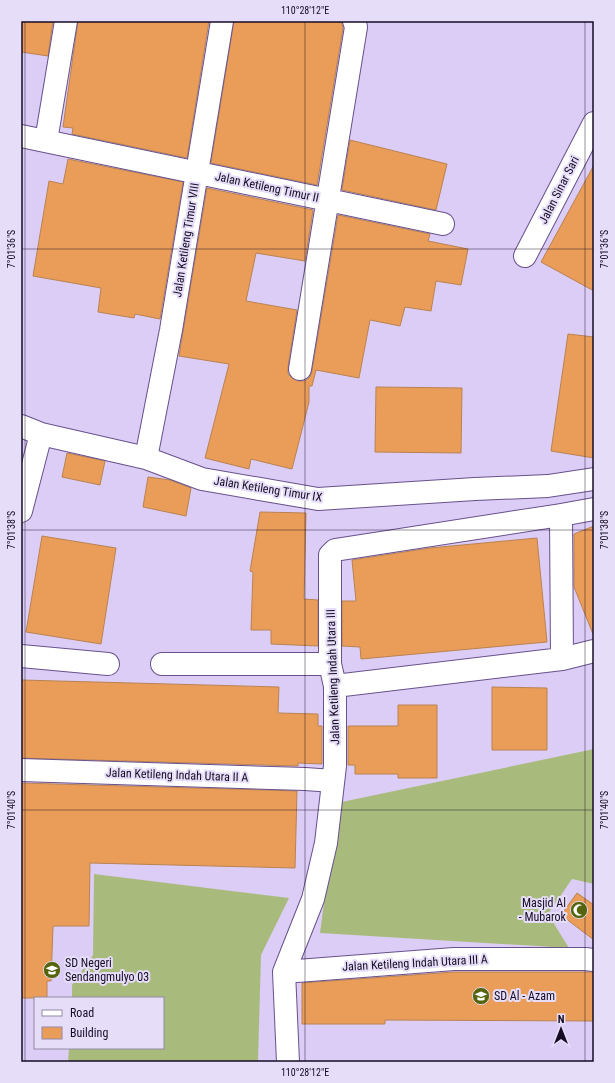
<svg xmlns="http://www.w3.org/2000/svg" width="615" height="1083" font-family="'Roboto Condensed',sans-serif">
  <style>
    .grass { fill: #a9bb7c }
    .building { fill: #ea9d59; stroke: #ba8251 }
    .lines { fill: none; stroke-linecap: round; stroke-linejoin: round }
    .minor-casing { stroke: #68518c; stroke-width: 24 }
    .minor { stroke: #fff; stroke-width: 22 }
    .ticks { fill: none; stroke: #160c24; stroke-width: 1; stroke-opacity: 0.45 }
    .labels { text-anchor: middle; stroke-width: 4; stroke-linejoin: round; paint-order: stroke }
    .street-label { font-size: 12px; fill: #160c24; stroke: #e6ddf8 }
    .poi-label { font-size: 12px; fill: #160c24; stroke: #e6ddf8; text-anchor: start }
    .neatline { fill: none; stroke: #160c24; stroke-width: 1.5 }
    .ticks-label { font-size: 10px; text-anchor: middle; fill: #160c24 }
  </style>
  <rect width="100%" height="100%" fill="#dbcdf6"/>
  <!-- grass -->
  <path class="grass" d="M594,749V884L572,879L548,914L569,948L320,933L337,803Z
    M94,874L289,898L261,955L258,1062H68L69,1048H163V998H72V985L93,955Z"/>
  <!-- building -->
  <path class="building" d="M21,21H53L48,56L21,52Z
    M78,21H209L187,158L72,134L73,128L63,127Z
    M234,21H332L342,23L343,28L317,185L211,163Z
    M350,140L447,164L436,210L342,190Z
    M68,159L183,182L160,319L135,314L134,318L98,312L101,288L33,276L49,181L63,184Z
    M594,165V291L541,262Z
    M207,188L313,210L305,261L256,253L246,301L297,310L288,367V374L292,378L298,381H305L310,377L312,371L338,215L430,234L428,241L468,249L461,285L436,281L431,311L405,307L400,326L370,320L359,378L316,370L312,386H309V402L292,469L251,459L249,469L205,458L229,364L179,356Z
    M568,334L594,337V458L551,451Z
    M376,387L462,388L461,453L375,452Z
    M67,453L105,461L100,485L62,477Z
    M148,477L170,480L191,488L186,516L143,507Z
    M260,512L306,513L304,599L318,600V646L271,644V630H251L253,572L250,571Z
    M594,526V634H593L574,587V534Z
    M42,536L116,548L101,644L26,632Z
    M537,538L547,642L361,659L360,647L342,646V601H356L352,560L430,548Z
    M21,680L279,687L278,713L318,714V726H322V764L298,763V766L21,758Z
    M492,687L547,688V750H492Z
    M398,705H437V778H398V774H355V765H348V726H398Z
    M21,783L297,791L295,868L90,863L89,926H53L51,981H47V998H21Z
    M577,893L594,905V940L561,915Z
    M454,972H594V1021L385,1020V1024H302V983Z"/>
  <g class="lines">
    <defs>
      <path id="minor" d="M21,136L443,224
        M46,141L66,21
        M525,256L594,123
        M300,369L356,27L354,21
        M21,426L41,434L146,458L202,479L318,499L475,489L548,486L594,479
        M146,458L171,330L222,21
        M21,511L41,434
        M21,656L108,664
        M562,659L594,651
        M162,664H330
        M335,686L562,659L561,515
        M21,770L305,779L333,781
        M284,972L454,959H585L594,960
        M288,1062L284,972L313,899L326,843L335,766V686L330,664V555L335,550L561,515L594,509"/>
    </defs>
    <!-- minor casing -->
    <use href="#minor" class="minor-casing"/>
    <!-- minor -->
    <use href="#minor" class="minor"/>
  </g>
  <!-- ticks -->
  <path class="ticks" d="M25,21V1062M305,21V1062M585,21V1062M21,249H594M21,530H594M21,810H594"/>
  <!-- icons -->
  <defs>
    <symbol id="mosque-disc" viewBox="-11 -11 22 22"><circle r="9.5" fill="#54650e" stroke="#e6ddf8"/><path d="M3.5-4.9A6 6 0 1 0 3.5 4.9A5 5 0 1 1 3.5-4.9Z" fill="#fff"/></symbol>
    <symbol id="school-disc" viewBox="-11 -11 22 22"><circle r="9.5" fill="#54650e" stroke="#e6ddf8"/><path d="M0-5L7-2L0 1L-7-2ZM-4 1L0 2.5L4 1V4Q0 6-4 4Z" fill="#fff"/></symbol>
  </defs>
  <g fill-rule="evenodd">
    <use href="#mosque-disc" x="569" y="900" width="20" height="20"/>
    <use href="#school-disc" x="42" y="960" width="20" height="20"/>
    <use href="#school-disc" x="471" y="986" width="20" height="20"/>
  </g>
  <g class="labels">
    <!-- street labels -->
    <g class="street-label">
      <text transform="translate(267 187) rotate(12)" y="4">Jalan Ketileng Timur II</text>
      <text transform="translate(559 190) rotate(-63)" y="4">Jalan Sinar Sari</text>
      <text transform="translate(186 240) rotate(-81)" y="4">Jalan Ketileng Timur VIII</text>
      <text transform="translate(268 489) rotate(9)" y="4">Jalan Ketileng Timur IX</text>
      <text transform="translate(333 677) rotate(-92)" y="4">Jalan Ketileng Indah Utara III</text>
      <text transform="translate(177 775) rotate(2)" y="4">Jalan Ketileng Indah Utara II A</text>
      <text transform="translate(415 963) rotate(-3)" y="4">Jalan Ketileng Indah Utara III A</text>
    </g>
    <!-- poi labels -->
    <g class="poi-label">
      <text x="566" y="907" text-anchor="end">Masjid Al<tspan x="566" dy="14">- Mubarok</tspan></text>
      <text x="65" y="967">SD Negeri<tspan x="65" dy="14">Sendangmulyo 03</tspan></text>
      <text x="494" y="1000">SD Al - Azam</text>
    </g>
  </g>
  <!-- border -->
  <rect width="615" height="1083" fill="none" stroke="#e6ddf8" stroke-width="44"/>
  <!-- legend -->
  <rect x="34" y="997" width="130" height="52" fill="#e6ddf8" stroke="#9389a3"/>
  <rect x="42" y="1010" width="20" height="6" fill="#ffffff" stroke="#9389a3"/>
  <text x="70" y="1017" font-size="12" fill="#160c24">Road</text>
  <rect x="42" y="1027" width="20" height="12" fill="#ea9d59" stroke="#9389a3"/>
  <text x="70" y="1037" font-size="12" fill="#160c24">Building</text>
  <!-- north arrow -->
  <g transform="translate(561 1029)" stroke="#e6ddf8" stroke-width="3" paint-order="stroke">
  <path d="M0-3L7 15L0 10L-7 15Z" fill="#160c24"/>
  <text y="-6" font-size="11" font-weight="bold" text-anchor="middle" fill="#160c24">N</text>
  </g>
  <rect x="22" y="22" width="571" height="1039" class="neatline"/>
  <g class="ticks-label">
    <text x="305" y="14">110°28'12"E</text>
    <text transform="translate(11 249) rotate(-90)" y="4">7°01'36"S</text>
    <text transform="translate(604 249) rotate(-90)" y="4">7°01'36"S</text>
    <text transform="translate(11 530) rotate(-90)" y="4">7°01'38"S</text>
    <text transform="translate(604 530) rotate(-90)" y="4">7°01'38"S</text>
    <text transform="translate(11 810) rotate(-90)" y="4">7°01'40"S</text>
    <text transform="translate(604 810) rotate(-90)" y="4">7°01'40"S</text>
    <text x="305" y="1076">110°28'12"E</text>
  </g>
</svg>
